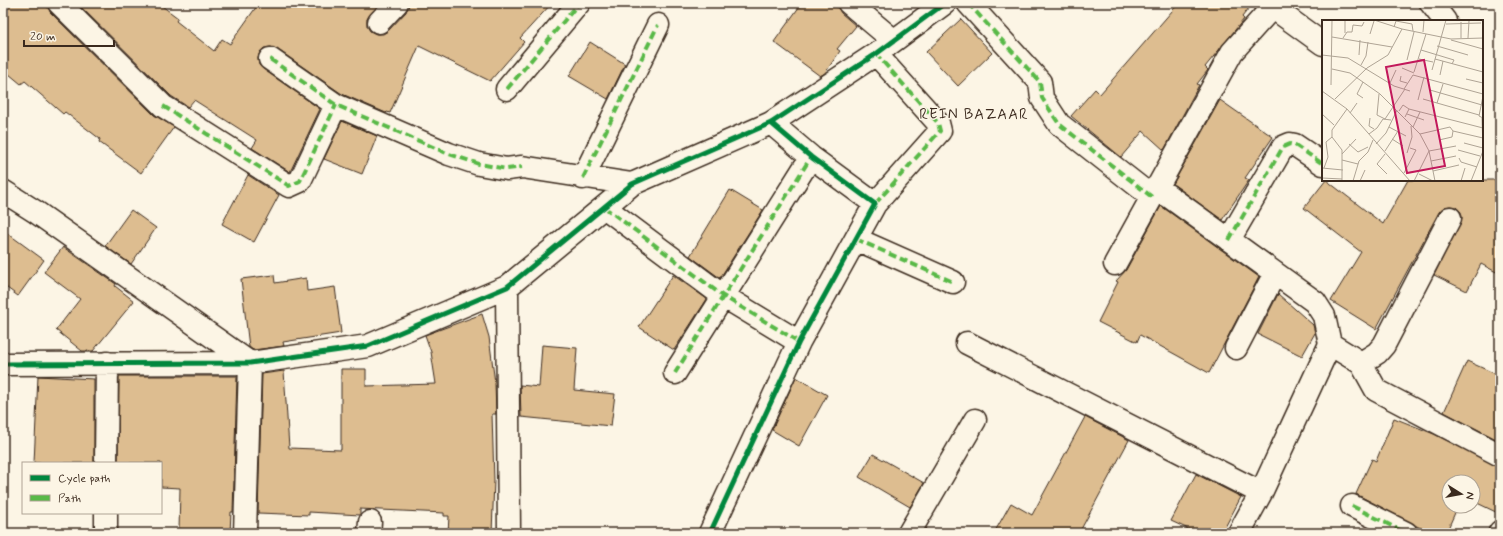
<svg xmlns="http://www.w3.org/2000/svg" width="1503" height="536" font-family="Mynerve,sans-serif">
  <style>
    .building { fill: #ddbd90; stroke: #3b2a1e }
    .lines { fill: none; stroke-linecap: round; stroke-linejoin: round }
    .minor-casing { stroke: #3b2a1e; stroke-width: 25 }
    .minor { stroke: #fcf5e5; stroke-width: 22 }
    .quiet { stroke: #58b947; stroke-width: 4; stroke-dasharray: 8 4; stroke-linecap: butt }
    .cycleway-casing { stroke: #fcf5e5; stroke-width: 8 }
    .cycleway { stroke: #00873e; stroke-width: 5 }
    .labels { text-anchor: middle; stroke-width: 3; stroke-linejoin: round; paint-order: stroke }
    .neighbourhood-label { font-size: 15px; letter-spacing: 1px; fill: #3b2a1e; stroke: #fcf5e5 }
    .inset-road { fill: none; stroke: #afa495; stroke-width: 1 }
    .view { fill: #c2185b; fill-opacity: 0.15; stroke: #c2185b; stroke-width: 2 }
    .inset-edge { fill: none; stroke: #3b2a1e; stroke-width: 2 }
  </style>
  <rect width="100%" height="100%" fill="#fcf5e5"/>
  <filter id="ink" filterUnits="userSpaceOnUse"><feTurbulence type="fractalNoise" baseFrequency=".025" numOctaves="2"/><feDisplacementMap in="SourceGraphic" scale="8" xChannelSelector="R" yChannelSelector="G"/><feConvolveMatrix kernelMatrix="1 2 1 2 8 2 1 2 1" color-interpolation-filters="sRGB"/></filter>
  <g filter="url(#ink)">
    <!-- building -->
    <path class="building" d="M3,3H47L50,12L154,115L174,127L141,173L99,142L100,139L65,112L63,114L25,81L21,84L3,69Z
      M77,3H158L178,18L176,21L214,51L222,39L230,44L259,3H380L367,19V26L370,31L376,34H383L388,31L406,12L409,3H552L520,38L524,42L490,81L419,46L390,113L387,112L386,113L342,94L277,49L271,47L264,48L260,52L258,58L259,65L263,69L320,109L290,172L252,148L257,140L194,100L188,107L171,96Z
      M802,3H835L841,13L856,26L837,49L840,51L825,73L820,76L774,42Z
      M1179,3H1253L1242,17L1244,19L1205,67L1208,70L1197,84L1199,85L1164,150L1143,131L1121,157L1071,116L1095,89L1100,94Z
      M961,19L992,53L958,86L926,52Z
      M590,42L625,64L608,99L569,76Z
      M1220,100L1273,137L1245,178L1249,180L1222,220L1173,184Z
      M342,121L377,136L362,174L324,159Z
      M248,175L279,195L254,242L222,224Z
      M1326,180L1383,224L1408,180H1500V274L1481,264L1467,291L1434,275L1462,218L1461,212L1456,207L1450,206L1444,207L1439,212L1376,329L1331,301L1361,252L1304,208Z
      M730,190L763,210L720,278L690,256Z
      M1161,206L1259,277L1209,373L1140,335L1137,342L1098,322L1118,282L1116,281L1126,270Z
      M131,210L156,228L131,264L105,246Z
      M3,230L44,260L18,296L3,285Z
      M63,247L116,284L115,286L134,301L93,351H82L56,330L80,299L44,272Z
      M274,275L275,283L306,278L307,291L335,287L341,333L283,342L284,346L253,350L249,347L241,279Z
      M673,275L707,299L674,350L639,327Z
      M1278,294L1313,325L1315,333L1302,356L1258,334Z
      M482,314L489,337L495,383L496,414H492L494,481L492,533H448L449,516H444V513L360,509V515L309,512V515L258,513L262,374L284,371L289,448L341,450V369H366V386L436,384L431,352L425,335Z
      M542,345L577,348L574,390L615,394L611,426L521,417L520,385L539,387Z
      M1467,361L1500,376V441L1444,412Z
      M38,376L94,379V463H34Z
      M119,376H237L233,512H231L230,533L179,532L180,488L161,487V463H118Z
      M796,377L827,395L799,446L772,430Z
      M1085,417L1129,440L1079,533H994L1011,503L1032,515Z
      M1394,418L1434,434L1500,467V514L1473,501V482H1449V506H1458L1446,533H1430L1356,494L1372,459L1376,461Z
      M873,454L924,483L910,507L859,477Z
      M1196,474L1241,497L1222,533H1197L1171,521Z"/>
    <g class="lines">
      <defs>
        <path id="minor" d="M59,3L163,106L289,186L300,181L336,105
          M849,3L893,40
          M968,3L1040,82L1042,98L1059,124L1152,197
          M1431,3L1445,21
          M1272,7L1323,44
          M379,22L397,3
          M270,59L336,105L449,154L479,164L507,169L522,167L632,184
          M507,89L579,3
          M583,178L658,25
          M1156,187L1315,302L1324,316L1330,344L1261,493L1239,533
          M3,191L36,212L250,363L245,533
          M875,204L940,131L938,123L876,54
          M604,207L723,296L799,342
          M856,239L953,282
          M1229,240L1283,147L1290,144L1295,145L1323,164
          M1115,264L1232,52L1276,3
          M507,287L509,533
          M967,343L1261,493
          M1330,344L1361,363L1377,353L1384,345L1450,218
          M1236,348L1275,273
          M1361,363L1376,390L1500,455
          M3,364L250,363L368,346L507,287L632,184L771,123L876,54L945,3
          M675,373L811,157
          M106,463L107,363
          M1352,506L1406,533
          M106,533V513
          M369,533L370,522
          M710,533L799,342L875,204L811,157L771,123
          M909,533L975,420
          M1500,533V532"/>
      </defs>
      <!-- minor casing -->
      <use href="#minor" class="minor-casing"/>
      <!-- minor -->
      <use href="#minor" class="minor"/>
      <!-- quiet -->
      <path class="quiet" d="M968,3L1040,82L1042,98L1059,124L1152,197
        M270,59L336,105L449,154L479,164L507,169L522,167
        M507,89L579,3
        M163,106L289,186L300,181L336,105
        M583,178L658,25
        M875,204L940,131L938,123L876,54
        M604,207L723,296L799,342
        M856,239L953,282
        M1229,240L1283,147L1290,144L1295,145L1323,164
        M675,373L811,157
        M1352,506L1406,533"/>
      <defs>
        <path id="cycleway" d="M3,364L250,363L368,346L507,287L632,184L771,123L876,54L945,3
          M710,533L799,342L875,204L811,157L771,123"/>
      </defs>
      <!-- cycleway casing -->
      <use href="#cycleway" class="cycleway-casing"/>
      <!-- cycleway -->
      <use href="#cycleway" class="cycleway"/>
    </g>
  </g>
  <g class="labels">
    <!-- neighbourhood labels -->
    <g class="neighbourhood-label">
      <text x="974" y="119">REIN BAZAAR</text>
    </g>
  </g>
  <!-- overview -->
  <g transform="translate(1322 20)">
    <rect width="161" height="161" fill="#fcf5e5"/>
    <path class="inset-road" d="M52,0L80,9M124,4L159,3M72,7L74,1L90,4L91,11M101,12L102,0M23,13V0M48,14L52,1M10,17L70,27M21,18L25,12H30L31,5L40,6L42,2M139,18V2M146,18L147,1M129,20L161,29M115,26L146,35M99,30L132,40L130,44M0,35L26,38L72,66L88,71M37,35L38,20M97,39L111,42M113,39L161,52M85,40L92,12M39,45L44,36L46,22M80,48L92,53M10,49L28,53L58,74L98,114L107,131L113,161M110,50L124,0M92,52L104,14M118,55L121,41M79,56L78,61L85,63M144,59L161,63M68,63L74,50M9,65L10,0M82,69L91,55L161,74M108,70L160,85M0,71L25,89L88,161M57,74L55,95L63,99L83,69M161,76L157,96L161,98M41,78L35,74L41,62M13,79L45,48L66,35L80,9L129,19L161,18M101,79L157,95M96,80L102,57M115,83L121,64M77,91L81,85L87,89M28,93L35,83M0,94L12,105M85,94L102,100M83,97L87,89L161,108M48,98L47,106L52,109M67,107L84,116M91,107L98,92M47,114L55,108L61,99L69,100M98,114L128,107L131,111L161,118M70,119L81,126M117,120L130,117L131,111M142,123L161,128M27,124L36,132L46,127M54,124L64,113L75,90M136,130L158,136M63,131L76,111M85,133L90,117L89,106M20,134L34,119M63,134L55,144L65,154M137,138L139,142L155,147M20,140L36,144M109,141L134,136M0,148L21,150M2,148L6,137L4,122L10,117M111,151L137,145M82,153L94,130L88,128M97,154L111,161M0,158L20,159M20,161V130L10,117V110L25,89M31,161L37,141L46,132L51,120M38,161L43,150M92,161L107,131L134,126M139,161L143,148M149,161L161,131L160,98"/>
    <path class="view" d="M102,40L123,146L85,153L64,47Z"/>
    <rect width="161" height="161" class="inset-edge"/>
  </g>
  <!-- margin -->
  <rect width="1503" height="536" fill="none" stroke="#fcf5e5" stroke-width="16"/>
  <rect x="8" y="8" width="1487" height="520" fill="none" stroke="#3b2a1e" stroke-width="1.5" filter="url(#ink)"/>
  <!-- legend -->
  <rect x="22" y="462" width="140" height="52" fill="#fcf5e5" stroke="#afa495"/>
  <rect x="30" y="475" width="20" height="6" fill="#00873e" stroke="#afa495"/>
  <text x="58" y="482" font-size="12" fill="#3b2a1e">Cycle path</text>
  <rect x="30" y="495" width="20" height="6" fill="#58b947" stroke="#afa495"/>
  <text x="58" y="502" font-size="12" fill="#3b2a1e">Path</text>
  <!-- north arrow -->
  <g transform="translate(1461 494) rotate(101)"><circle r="19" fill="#fcf5e5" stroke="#afa495"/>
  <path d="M0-3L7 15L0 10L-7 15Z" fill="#3b2a1e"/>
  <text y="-6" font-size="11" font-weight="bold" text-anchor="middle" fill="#3b2a1e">N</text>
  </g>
  <!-- scale -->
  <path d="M24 40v6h90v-6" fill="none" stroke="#3b2a1e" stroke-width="2"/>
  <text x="30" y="40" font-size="12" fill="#3b2a1e" stroke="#fcf5e5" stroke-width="3" paint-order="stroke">20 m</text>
</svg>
